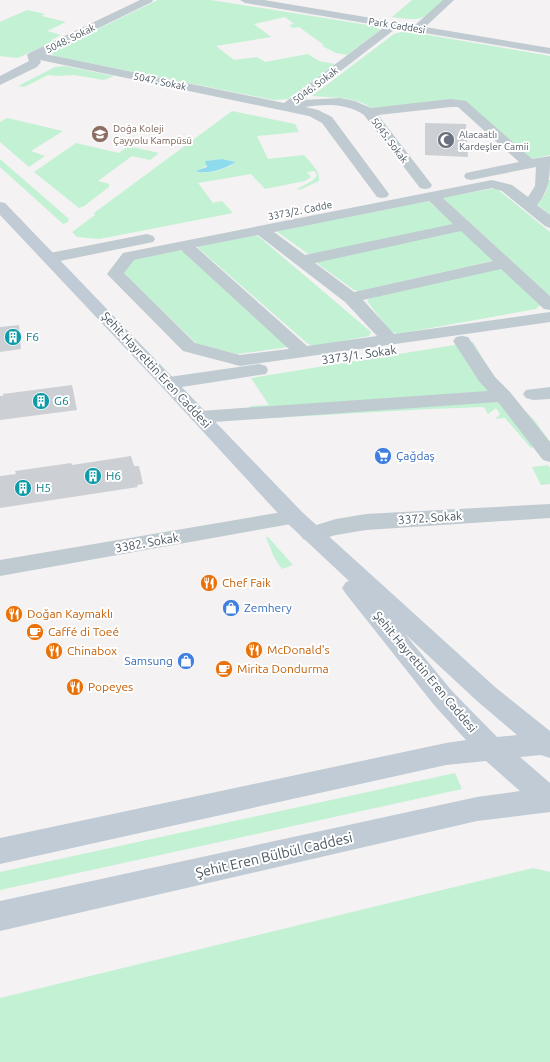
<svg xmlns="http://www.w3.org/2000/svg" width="550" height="1062" font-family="Ubuntu,sans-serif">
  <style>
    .green { fill: #c2f1d3; fill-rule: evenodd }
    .water { fill: #8fdbee }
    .building { fill: #cccfd4 }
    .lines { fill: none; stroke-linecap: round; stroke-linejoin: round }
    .minor { fill: #c0cad1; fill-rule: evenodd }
    .tertiary { fill: #c0cad1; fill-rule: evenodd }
    .secondary { fill: #c0cbd5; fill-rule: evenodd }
    .labels { text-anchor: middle; stroke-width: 4; stroke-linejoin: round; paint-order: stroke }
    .far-street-label { font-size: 10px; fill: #495660; stroke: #fff }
    .far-education-label { font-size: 10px; fill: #785e54; stroke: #fff; text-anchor: start }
    .far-worship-label { font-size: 10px; fill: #5b616d; stroke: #fff; text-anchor: start }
    .culture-label { font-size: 12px; fill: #0d838f; stroke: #fff; text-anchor: start }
    .street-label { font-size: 12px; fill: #495660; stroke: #fff }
    .shop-label { font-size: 12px; fill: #366cbe; stroke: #fff; text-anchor: start }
    .food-label { font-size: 12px; fill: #c56008; stroke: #fff; text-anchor: start }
    .near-street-label { font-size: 14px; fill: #495660; stroke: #fff }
  </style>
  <rect width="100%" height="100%" fill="#f4f2f2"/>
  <!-- green -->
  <path class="green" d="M158,0H211L374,26L380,30L347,55L336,53L322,46L324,45L299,27L293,28L289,25L294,24L285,17L254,24L271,37L216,46L234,60L257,57L265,62L308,54L319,61L335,64L288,99L274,100L54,56L50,52Z
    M412,0H444C420,21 424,21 392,17Z
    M27,10L45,14L42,16L66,22L47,31L61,35L51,40L53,41L18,58L0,56V22Z
    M405,31L550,56V155L531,159L453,100L371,108C356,96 331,98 312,96L394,34Z
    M65,66L114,76L104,80L74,75L57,76L48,75L24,87L18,86L55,67Z
    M232,111L295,124L299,132L257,136L268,159L304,155C310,162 321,172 319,181L299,190L297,189L312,181L317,176L315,171L307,172L311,177L305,181L265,189L251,174L198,183L213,203L222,201L233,213L99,239L77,237L72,232L95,215L94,213ZM222,159L236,162C225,170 208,175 195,171L205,167L208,161Z
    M7,118L63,131L31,151L45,156L29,167L0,142V122Z
    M76,143L119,153L128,146L159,153L150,160L132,156L98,181L109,184V187L84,206L79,208L34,172Z
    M0,159L69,219L68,222L63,224L0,167Z
    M547,180H550V215L536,203C545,196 549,191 547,180Z
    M496,188L550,232V296L444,199L445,197Z
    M428,201L457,226L311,256L276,231Z
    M461,230L495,259L492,261L359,291L354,290L314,261Z
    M253,236H258L371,332L369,336L314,346L308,344L198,248L199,246Z
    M179,250L183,251L288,347L237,354L197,344L123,272L133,260Z
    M503,267L542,303L536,309L397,334L390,331L367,301L370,298Z
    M473,342L496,381L535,421L550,442L538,444L531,448L505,418L495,419L500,414L496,408L488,414L484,407L429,409L238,420L251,406L269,405L251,378Z
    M548,465L550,468V484L541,485L532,467Z
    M266,537H268L293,565L282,569L274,557Z
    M455,773L462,789L0,890V872Z
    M533,868L550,872V1062H0V998Z"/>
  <!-- water -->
  <path class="water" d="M222,159L236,162C224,169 208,175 195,171L207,167L205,162L206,161Z"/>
  <!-- building -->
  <path class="building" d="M425,123L466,124L468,157L425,155Z
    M19,325L21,349L0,352V327Z
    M72,385L77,410L0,420V396H3V394Z
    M131,456L134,466H139L143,484L137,485L138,487L0,508V476L16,474L15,471L71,463L72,465Z"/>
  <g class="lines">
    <!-- minor -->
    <path class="minor" d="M140,0H153L152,2L45,54L284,103L391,22H399L400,24L399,26L303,100L340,98L355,101L371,108L451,99L466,101L532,159L550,156C550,177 550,189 537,205L550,215V228L545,226L502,191L492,188L443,198L550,296V310L544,309L501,269L363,300L394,334L550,312V322L240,366L183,351L107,274L123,253L492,180L512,185L528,197L535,186L536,167L471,180L466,179L464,176L466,173L519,162L458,107H451L378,115L432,185L430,188L425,189L420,188L364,115C346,103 326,104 305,107L318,110L332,117L389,194L387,197L382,198L377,197L322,123L309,116L40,60L41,62L37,67L0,85V76L29,61L27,55L29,53ZM429,201L453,224L305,255L274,232ZM461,231L493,261L354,292L315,263ZM258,235L345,302L377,336L307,346L196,247ZM181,250L289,349L240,355L195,343L124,273L134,260Z
      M443,0H454L422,30H414L412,28L414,26Z
      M147,234L153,236L155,239L153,242L50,263L44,261L42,258L44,255L50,253Z
      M462,336L468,337L495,377L510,392L550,442V462L543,460L498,402L200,423L193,421L190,417L193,413L200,411L488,391L479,381L453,341L456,337Z
      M259,364L266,366L268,370L266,374L169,389L162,387L160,383L162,379L169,377Z
      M550,387V399L533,400L526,398L523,394L526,390Z
      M550,504V518L366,530L336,535L311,542L303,539L300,534L303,529L336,519L366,514Z
      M294,510L302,512L305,517L302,522L0,576V560Z"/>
    <!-- tertiary -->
    <path class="tertiary" d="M240,0H264L550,48V54L245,3Z"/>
    <!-- secondary -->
    <path class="secondary" d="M0,202L5,203L302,512L495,687L550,731V758L541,755L520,757L550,783V812L477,821L0,931V901L477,797L520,791L486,761L446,765L0,864V838L446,743L466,740L434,705L346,594L342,588L346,582L349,581L286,522L162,387L0,215ZM405,634L477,701L517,735L497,737L452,691Z"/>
  </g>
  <!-- icons -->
  <defs>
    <symbol id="school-disc" viewBox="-11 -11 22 22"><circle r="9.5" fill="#8d6e63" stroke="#fff"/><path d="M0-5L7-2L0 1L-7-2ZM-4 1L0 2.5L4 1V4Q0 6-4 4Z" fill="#fff"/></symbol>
    <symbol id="mosque-disc" viewBox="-11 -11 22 22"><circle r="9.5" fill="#6b7280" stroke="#fff"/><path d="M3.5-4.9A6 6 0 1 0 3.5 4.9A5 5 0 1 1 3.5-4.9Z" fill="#fff"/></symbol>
    <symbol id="building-disc" viewBox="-11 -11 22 22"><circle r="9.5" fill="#0f9aa8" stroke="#fff"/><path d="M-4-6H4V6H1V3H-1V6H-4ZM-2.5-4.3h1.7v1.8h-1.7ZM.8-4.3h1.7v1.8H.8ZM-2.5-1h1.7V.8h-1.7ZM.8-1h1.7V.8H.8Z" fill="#fff"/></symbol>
    <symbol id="supermarket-disc" viewBox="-11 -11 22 22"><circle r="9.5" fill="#3f7fe0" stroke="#fff"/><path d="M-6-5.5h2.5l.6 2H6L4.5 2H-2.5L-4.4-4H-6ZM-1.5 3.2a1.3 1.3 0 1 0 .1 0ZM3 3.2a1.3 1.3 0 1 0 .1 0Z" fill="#fff"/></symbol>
    <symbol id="restaurant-disc" viewBox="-11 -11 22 22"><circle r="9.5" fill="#e8710a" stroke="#fff"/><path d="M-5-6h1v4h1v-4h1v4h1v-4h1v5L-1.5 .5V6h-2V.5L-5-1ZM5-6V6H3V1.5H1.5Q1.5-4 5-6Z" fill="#fff"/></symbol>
    <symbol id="shop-disc" viewBox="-11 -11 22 22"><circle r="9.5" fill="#3f7fe0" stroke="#fff"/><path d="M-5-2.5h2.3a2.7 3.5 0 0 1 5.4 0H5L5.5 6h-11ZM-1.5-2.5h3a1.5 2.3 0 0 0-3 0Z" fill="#fff"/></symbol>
    <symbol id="cafe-disc" viewBox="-11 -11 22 22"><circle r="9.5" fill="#e8710a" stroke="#fff"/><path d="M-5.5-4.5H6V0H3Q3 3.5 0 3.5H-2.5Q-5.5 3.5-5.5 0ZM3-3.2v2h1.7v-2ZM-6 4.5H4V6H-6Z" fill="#fff"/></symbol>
  </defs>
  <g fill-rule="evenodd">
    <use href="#school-disc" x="90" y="124" width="20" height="20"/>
    <use href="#mosque-disc" x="436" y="130" width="20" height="20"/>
    <use href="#building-disc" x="3" y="327" width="20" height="20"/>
    <use href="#building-disc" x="31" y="391" width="20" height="20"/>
    <use href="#supermarket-disc" x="373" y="446" width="20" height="20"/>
    <use href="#building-disc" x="83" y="466" width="20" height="20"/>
    <use href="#building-disc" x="13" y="478" width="20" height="20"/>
    <use href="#restaurant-disc" x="199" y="573" width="20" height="20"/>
    <use href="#shop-disc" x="221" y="598" width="20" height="20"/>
    <use href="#restaurant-disc" x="4" y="604" width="20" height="20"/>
    <use href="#cafe-disc" x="25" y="622" width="20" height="20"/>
    <use href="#restaurant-disc" x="244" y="640" width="20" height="20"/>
    <use href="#restaurant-disc" x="44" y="641" width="20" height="20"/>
    <use href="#shop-disc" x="176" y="651" width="20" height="20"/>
    <use href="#cafe-disc" x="214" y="659" width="20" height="20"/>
    <use href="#restaurant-disc" x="65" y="677" width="20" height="20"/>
  </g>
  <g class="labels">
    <!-- far-street labels -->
    <g class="far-street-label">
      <text transform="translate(397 25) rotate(9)" y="4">Park Caddesi</text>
      <text transform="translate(70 38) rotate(-26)" y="4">5048. Sokak</text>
      <text transform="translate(160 81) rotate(12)" y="4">5047. Sokak</text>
      <text transform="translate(315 85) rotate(-37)" y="4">5046. Sokak</text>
      <text transform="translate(390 140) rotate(53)" y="4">5045. Sokak</text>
      <text transform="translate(300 210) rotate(-11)" y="4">3373/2. Cadde</text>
    </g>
    <!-- far-education labels -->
    <g class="far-education-label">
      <text x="113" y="132">Doğa Koleji<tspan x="113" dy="12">Çayyolu Kampüsü</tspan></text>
    </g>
    <!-- far-worship labels -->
    <g class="far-worship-label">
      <text x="459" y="138">Alacaatlı<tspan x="459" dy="12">Kardeşler Camii</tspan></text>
    </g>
    <!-- culture labels -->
    <g class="culture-label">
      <text x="26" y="341">F6</text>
      <text x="54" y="405">G6</text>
      <text x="106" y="480">H6</text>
      <text x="36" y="492">H5</text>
    </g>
    <!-- street labels -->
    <g class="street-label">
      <text transform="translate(359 355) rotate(-8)" y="4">3373/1. Sokak</text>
      <text transform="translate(156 370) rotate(47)" y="4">Şehit Hayrettin Eren Caddesi</text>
      <text transform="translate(430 518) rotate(-4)" y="4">3372. Sokak</text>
      <text transform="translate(147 543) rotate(-10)" y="4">3382. Sokak</text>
      <text transform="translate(425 672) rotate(50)" y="4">Şehit Hayrettin Eren Caddesi</text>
    </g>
    <!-- shop labels -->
    <g class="shop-label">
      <text x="396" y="460">Çağdaş</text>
      <text x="244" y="612">Zemhery</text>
      <text x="173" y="665" text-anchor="end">Samsung</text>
    </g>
    <!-- food labels -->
    <g class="food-label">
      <text x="222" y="587">Chef Faik</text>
      <text x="27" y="618">Doğan Kaymaklı</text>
      <text x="48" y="636">Caffé di Toeé</text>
      <text x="267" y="654">McDonald's</text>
      <text x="67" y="655">Chinabox</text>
      <text x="237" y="673">Mirita Dondurma</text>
      <text x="88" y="691">Popeyes</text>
    </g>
    <!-- near-street labels -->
    <g class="near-street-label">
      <text transform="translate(274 855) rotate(-13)" y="5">Şehit Eren Bülbül Caddesi</text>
    </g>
  </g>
</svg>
